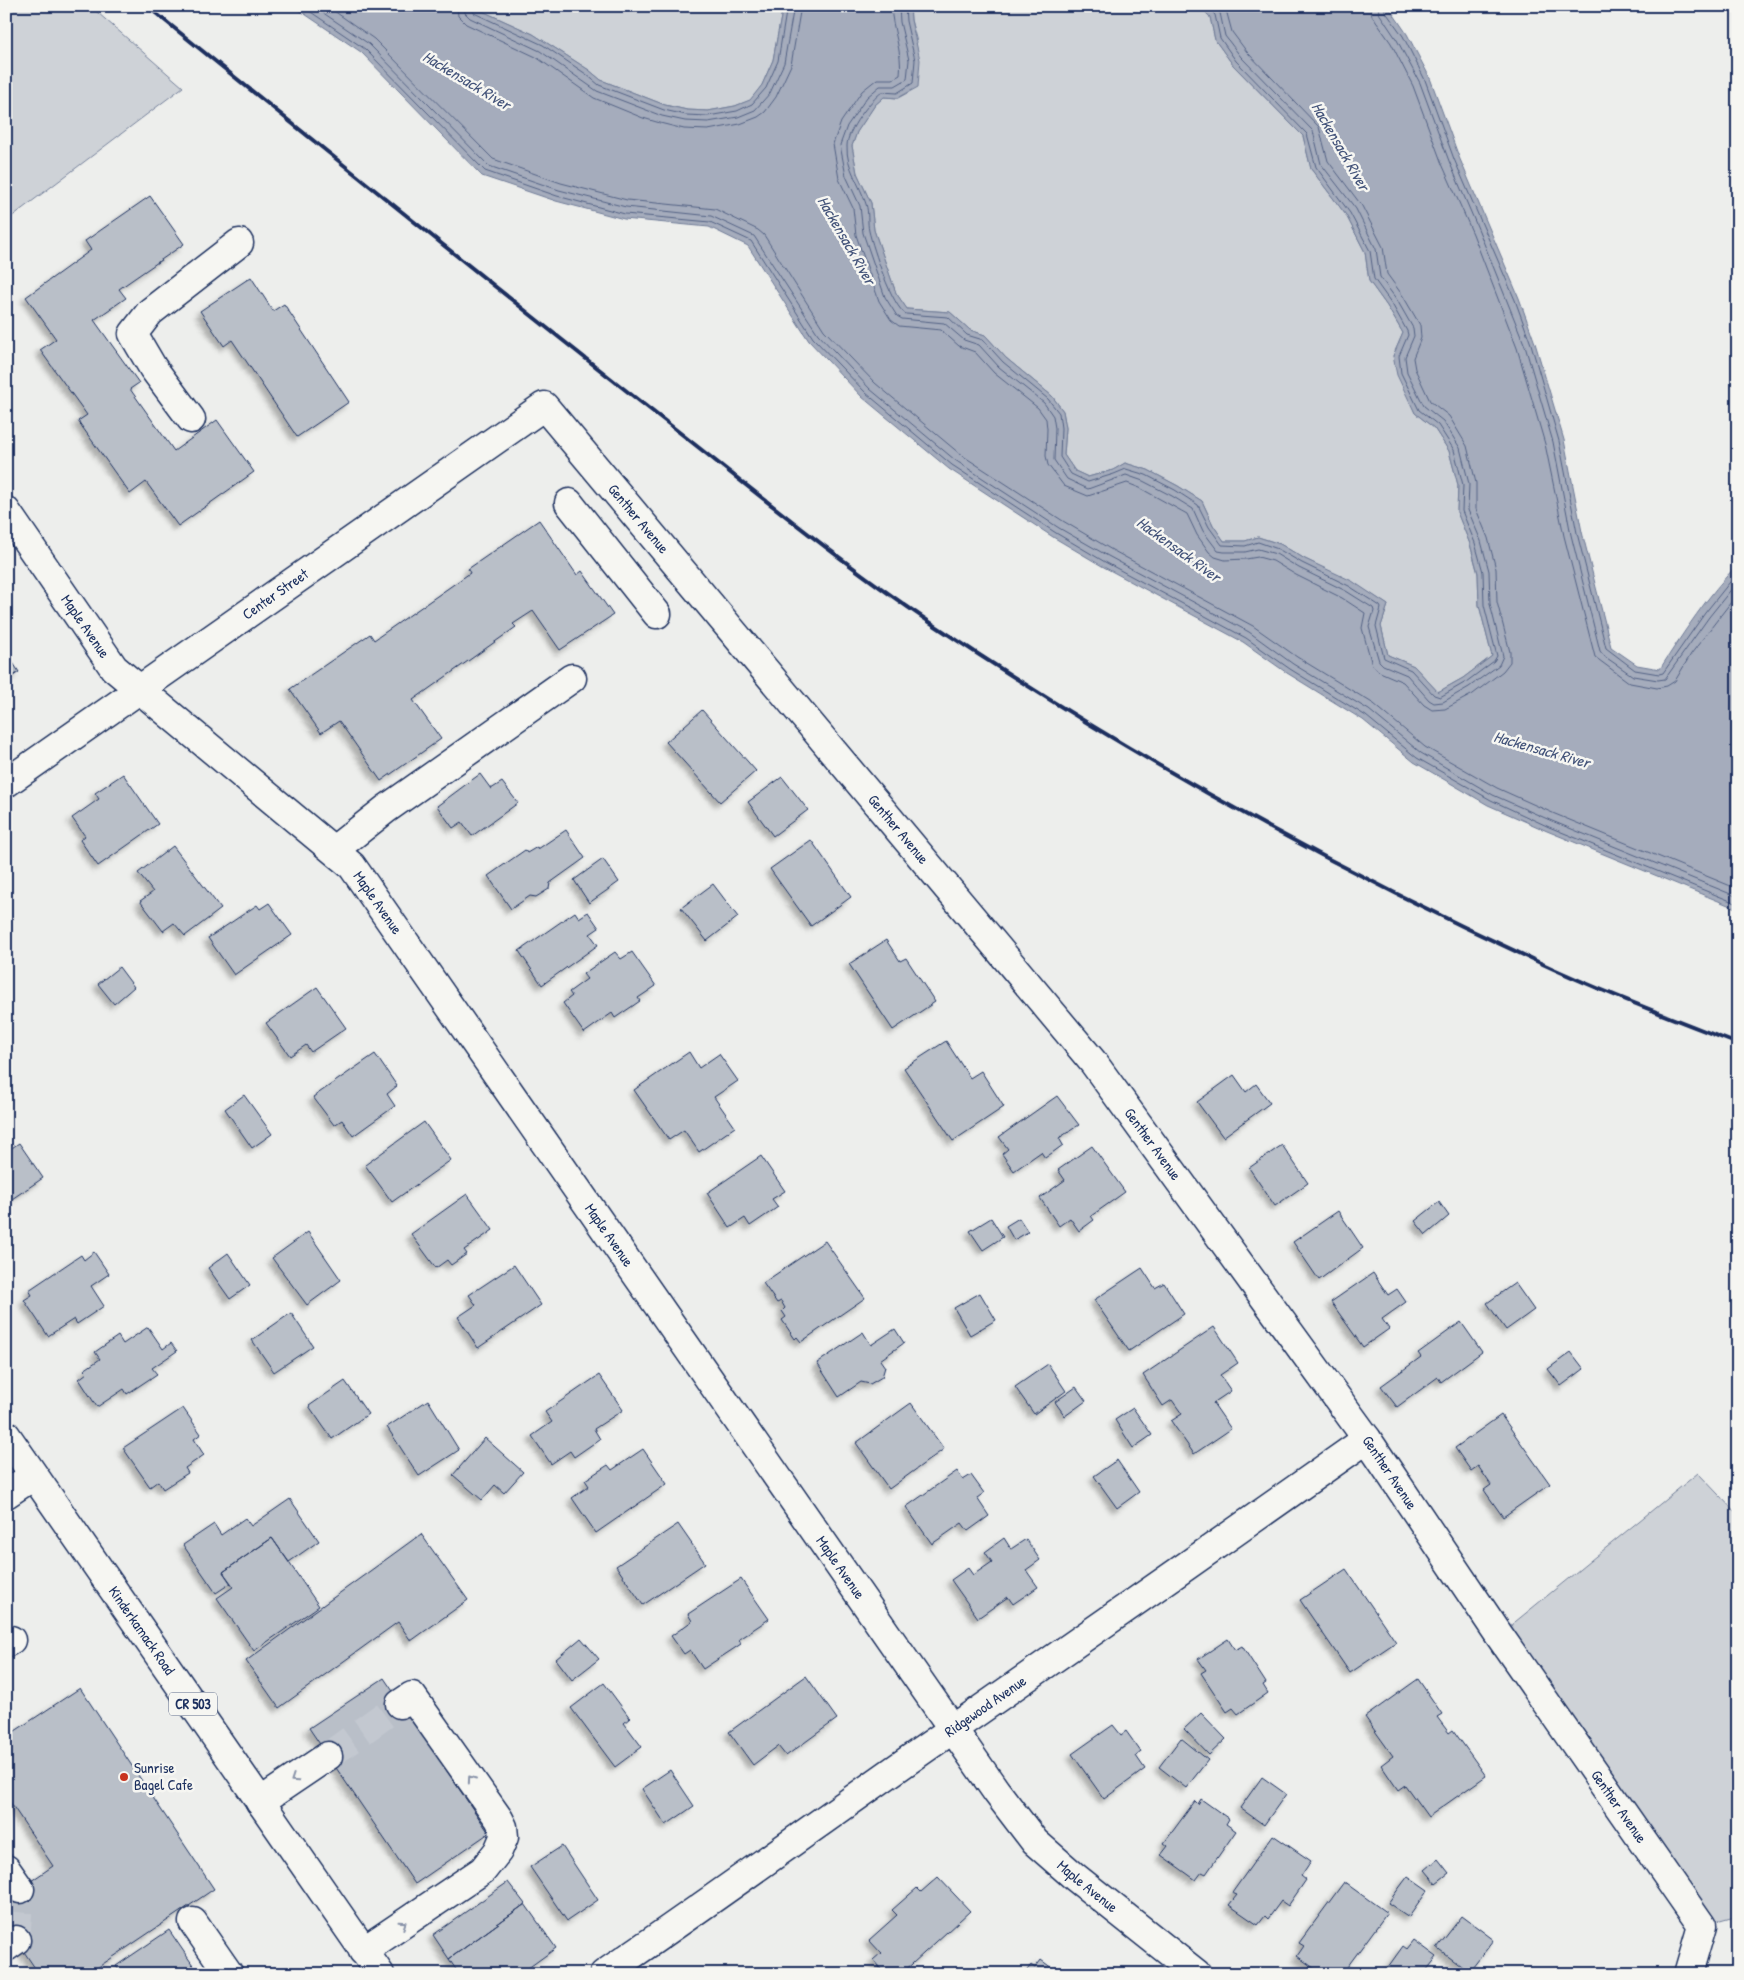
<svg xmlns="http://www.w3.org/2000/svg" width="1744" height="1980" font-family="'Patrick Hand',sans-serif">
  <style>
    .green { fill: #ced2d7; stroke: #74809a }
    .water { fill: #a5acbc; stroke: #6e7a96 }
    .lines { fill: none; stroke-linecap: round; stroke-linejoin: round }
    .shore { stroke: #526184; stroke-width: 1 }
    .building { fill: #b9bfc8; stroke: #1b2f5e; filter: url(#shadow) }
    .minor-tunnel { stroke: #c3c8d0; stroke-width: 28; stroke-dasharray: 28 14; stroke-linecap: butt }
    .minor-casing { stroke: #1b2f5e; stroke-width: 31 }
    .major-casing { stroke: #1b2f5e; stroke-width: 31 }
    .minor { stroke: #f6f6f2; stroke-width: 28 }
    .major { stroke: #f6f6f2; stroke-width: 28 }
    .rail { stroke: #1b2f5e; stroke-width: 4 }
    .oneway { stroke: #8892a8 }
    .poi-dot { fill: #c8321e; stroke: #f6f6f2; stroke-width: 2 }
    .labels { text-anchor: middle; stroke-width: 5; stroke-linejoin: round; paint-order: stroke }
    .shield { fill: #f6f6f2; stroke: #5d6b8a; stroke-width: 1 }
    .shield-label { font-size: 14px; font-weight: bold; fill: #1b2f5e }
    .street-label { font-size: 15px; fill: #1b2f5e; stroke: #f6f6f2 }
    .poi-label { font-size: 15px; fill: #1b2f5e; stroke: #f6f6f2; text-anchor: start }
    .water-label { font-size: 16px; font-style: italic; fill: #44547a; stroke: #f6f6f2 }
  </style>
  <defs>
    <filter id="shadow"><feDropShadow dx="-4.5" dy="4.5" stdDeviation="2.5" flood-color="#0004"/></filter>
  </defs>
  <rect width="100%" height="100%" fill="#edeeec"/>
  <filter id="ink" filterUnits="userSpaceOnUse"><feTurbulence type="fractalNoise" baseFrequency=".02" numOctaves="2"/><feDisplacementMap in="SourceGraphic" scale="10" xChannelSelector="R" yChannelSelector="G"/><feConvolveMatrix kernelMatrix="1 2 1 2 8 2 1 2 1" color-interpolation-filters="sRGB"/></filter>
  <g filter="url(#ink)">
    <!-- green -->
    <path class="green" d="M6,6H90L183,87L6,221Z
      M471,6H783L773,60L762,85L751,100L735,106L708,111L687,110L665,105L601,80L589,70L533,34Z
      M910,6H1200L1210,17L1215,40L1233,65L1303,136L1311,169L1346,215L1365,252L1369,281L1387,306L1403,333L1393,356L1415,413L1434,428L1449,451L1458,485L1457,512L1470,544L1478,574L1479,605L1492,656L1463,678L1438,692L1414,666L1388,655L1381,626L1388,605L1352,582L1305,559L1280,544L1258,537L1245,541H1224L1213,525L1202,501L1178,486L1148,470L1125,463L1113,470L1088,477L1075,471L1064,455L1066,428L1063,411L1052,396L1006,358L985,335L970,330L950,312L907,309L896,293L874,230L871,203L857,173L852,146L857,132L875,105L884,97L898,98L917,42L911,20Z
      M1698,1473L1738,1515V1916L1702,1926L1499,1635Z"/>
    <!-- water -->
    <path class="water" d="M293,6H471L533,34L589,70L601,80L665,105L687,110L708,111L735,106L750,100L762,85L773,60L783,6H910L911,20L920,60L918,87L898,98L884,97L875,105L857,132L852,146L857,173L871,203L874,230L896,293L907,309L950,312L970,330L985,335L1006,358L1052,396L1063,411L1066,428L1064,455L1075,471L1088,477L1113,470L1125,463L1148,470L1178,486L1202,501L1213,525L1224,541H1245L1258,537L1280,544L1305,559L1352,581L1388,605L1381,626L1388,655L1414,666L1438,692L1463,678L1492,656L1479,605L1478,573L1470,544L1457,512L1458,485L1449,451L1434,428L1415,413L1397,375L1393,356L1403,333L1387,306L1369,281L1365,252L1346,215L1311,169L1303,136L1233,65L1215,40L1210,17L1200,6H1388L1407,34L1430,78L1459,157L1519,298L1535,343L1564,440L1582,532L1611,647L1637,665L1660,669C1683,633 1708,595 1738,564V909L1547,831L1488,805L1414,762L1363,720L1287,673L1243,642L1102,566L1053,537L949,469L862,397L809,341L748,246L709,227L624,219L556,201L482,176L361,52Z"/>
    <g class="lines">
      <!-- shore -->
      <path class="shore" d="M302,6L365,49L485,171L557,196L625,214L710,222L751,241L813,338L866,393L952,465L1056,533L1105,562L1246,638L1290,669L1366,716L1417,758L1491,800L1549,827L1738,904
        M313,6L369,44L489,166L559,190L626,207L711,216L754,236L818,334L870,389L955,460L1059,528L1108,556L1249,632L1293,664L1369,710L1421,753L1493,795L1552,821L1738,897
        M327,6L374,39L493,159L561,183L627,200L715,209L758,230L764,235L824,330L875,383L960,454L1063,521L1112,550L1253,626L1297,657L1374,704L1425,747L1497,788L1555,814L1738,889
        M457,6L458,16L466,24L536,57L594,98L643,118L660,123L684,129L708,130L740,124L758,117L765,112L776,97L791,65L801,6
        M464,6L465,13L470,18L540,51L597,91L662,116L685,121L708,122L738,117L755,110L770,93L784,63L794,6
        M470,6L474,13L543,45L586,74L599,85L664,110L686,115L708,116L737,111L752,104L766,88L778,61L787,6
        M891,6C892,30 903,51 900,75L893,79H877L862,91L841,122L833,144L839,179L853,208L856,235L879,301L891,320L899,326L941,330L959,346L975,352L994,373L1038,408L1046,419L1047,429L1046,456L1048,465L1064,486L1088,496L1127,483L1140,488L1187,514L1197,535L1209,552L1215,557L1225,560L1246,559L1258,557L1273,561L1296,575L1342,598L1365,613L1362,628L1372,665L1380,672L1403,682L1424,705L1432,710L1445,709L1473,694L1503,671L1510,662V652L1497,602L1496,569L1488,538L1476,509V483L1467,446L1449,416L1430,401L1415,369L1413,358L1421,338L1420,325L1403,296L1387,274L1383,247L1362,206L1328,161L1319,127L1247,52L1232,32L1225,6
        M899,6L900,22L909,60L907,79L895,86H880L867,97L847,126L840,145L846,176L860,206L863,233L885,297L897,316L902,319L944,323L964,340L979,345L999,367L1044,403L1053,416L1055,428L1054,460L1067,479L1088,489L1126,475L1143,481L1172,496L1193,509L1203,531L1218,551L1224,552H1245L1258,549L1276,554L1299,568L1346,591L1373,608L1374,611L1369,627L1379,661L1383,665L1407,675L1429,700L1434,703L1443,702L1469,687L1499,665L1503,656L1490,604L1489,571L1481,541L1468,510L1469,484L1460,448L1443,421L1424,406L1407,372L1405,357L1414,336L1413,328L1397,300L1380,277L1376,249L1356,209L1321,164L1313,131L1241,57L1225,36L1220,13L1215,6
        M905,6L906,21L915,60L913,83L897,93L882,92C870,101 847,130 847,146C846,168 860,184 866,204C869,213 867,222 869,231C873,248 892,307 906,314L948,317L967,335L983,340L1003,362L1048,399L1059,413L1061,428L1060,457L1071,474L1088,482L1114,474L1126,469L1146,475L1175,490L1198,505L1209,527L1222,545L1245,546L1258,542L1278,549L1302,563L1349,586L1380,606L1381,608L1376,626L1384,658L1411,670L1434,695L1440,697L1466,682L1494,661L1497,656L1484,605L1483,572L1475,543L1462,511L1463,485L1454,450L1438,425L1419,410L1401,373L1399,356L1408,335L1407,331L1392,304L1374,279L1370,251L1350,213L1316,167L1307,134L1236,61L1220,38L1215,15L1207,6
        M1370,6L1372,16L1391,43L1413,86L1442,164L1473,234L1517,348L1545,444L1564,536L1595,657L1630,683L1657,688L1667,686L1675,681L1691,654L1738,593
        M1378,6L1379,13L1397,40L1420,83L1449,161L1479,231L1525,346L1553,442L1571,535L1600,651L1604,656L1633,676L1658,680L1665,679L1709,617L1738,581
        M1384,6L1385,11L1403,36L1425,80L1454,159L1515,300L1531,344L1559,441L1577,533L1606,648L1635,670L1659,674L1663,673L1705,613L1738,572"/>
    </g>
    <!-- building -->
    <path class="building" d="M150,196L184,244L119,289L126,298L94,320L139,383L130,389L174,451L217,420L254,472L178,526L146,482L130,494L78,421L87,415L40,350L56,339L26,297L91,250L85,241Z
      M251,277L273,311L284,304L349,402L297,437L232,340L224,346L200,311Z
      M539,520L577,575L582,571L613,615L560,650L533,611L513,624L516,627L413,700L441,739L381,781L339,721L321,733L290,689L370,634L374,640L470,573L468,569Z
      M6,652L19,672L6,681Z
      M702,710L756,771L720,802L666,742Z
      M123,774L158,824L98,866L80,840L85,836L72,818L99,799L95,793Z
      M480,774L491,789L502,782L518,803L472,836L462,822L453,828L437,806Z
      M782,777L808,810L773,836L748,802Z
      M566,830L585,858L550,883L549,889L536,897L530,896L511,909L488,876L525,850L527,853L537,847L538,849Z
      M811,840L851,897L811,926L770,869Z
      M173,846L221,909L185,936L174,923L163,931L140,901L153,892L138,873Z
      M603,859L619,882L589,903L574,880Z
      M713,884L738,917L707,941L681,908Z
      M269,903L292,935L234,975L208,938L257,905L260,909Z
      M575,912L579,918L588,912L599,928L590,934L598,945L542,985L519,951Z
      M886,940L900,961L906,958L935,1002L893,1030L849,964Z
      M615,952L621,959L632,952L656,986L638,998L640,1001L615,1018L612,1013L584,1033L563,1003L572,996L569,992L587,979L583,974Z
      M119,967L134,987L114,1004L98,984Z
      M317,987L346,1028L311,1052L306,1045L290,1056L266,1023Z
      M946,1041L970,1078L981,1071L1004,1107L953,1141L904,1068Z
      M689,1052L699,1068L719,1054L738,1081L714,1097L735,1127L699,1152L684,1130L669,1140L634,1090Z
      M375,1054L397,1086L387,1094L395,1106L353,1136L342,1120L334,1125L313,1097Z
      M1234,1075L1246,1092L1256,1084L1270,1103L1223,1137L1197,1102Z
      M244,1095L272,1134L252,1148L225,1109Z
      M1057,1096L1079,1125L1059,1138L1063,1145L1045,1158L1041,1152L1014,1171L1002,1154L1008,1149L999,1137Z
      M424,1122L451,1160L392,1202L365,1165Z
      M19,1143L43,1178L6,1203V1152Z
      M1282,1145L1308,1183L1275,1206L1249,1168Z
      M1092,1146L1125,1192L1091,1216L1094,1220L1079,1231L1070,1218L1059,1226L1040,1198L1065,1180L1058,1170Z
      M761,1156L785,1191L772,1199L778,1207L750,1226L745,1218L730,1228L707,1193Z
      M467,1194L493,1230L464,1250L467,1254L451,1265L447,1260L436,1268L411,1234Z
      M1439,1202L1449,1216L1426,1235L1415,1221Z
      M1338,1211L1363,1248L1319,1280L1293,1242Z
      M991,1218L1003,1237L983,1250L970,1231Z
      M1019,1218L1028,1232L1014,1240L1006,1226Z
      M308,1232L341,1280L307,1305L272,1258Z
      M825,1241L865,1298L801,1342L797,1337L795,1339L782,1320L786,1317L782,1311L785,1308L781,1301L777,1303L763,1283Z
      M94,1252L109,1274L91,1286L104,1306L77,1324L74,1319L48,1336L24,1300L32,1295L29,1290L81,1255L84,1260Z
      M228,1253L250,1285L230,1299L208,1268Z
      M514,1265L541,1305L478,1348L458,1317L476,1305L469,1295Z
      M1142,1268L1155,1288L1164,1283L1184,1314L1129,1351L1094,1300Z
      M1373,1273L1388,1295L1397,1289L1406,1302L1382,1319L1389,1329L1363,1347L1331,1302Z
      M1515,1283L1534,1310L1506,1330L1487,1303Z
      M980,1293L996,1320L970,1335L954,1308Z
      M291,1313L313,1346L274,1372L252,1340Z
      M1461,1322L1482,1352L1441,1382L1438,1377L1397,1407L1381,1386L1421,1357L1418,1353Z
      M148,1327L163,1349L171,1343L177,1351L152,1368L157,1374L127,1394L124,1389L97,1407L79,1379L87,1373L84,1370L100,1359L95,1352L118,1336L123,1344Z
      M1214,1327L1238,1363L1220,1375L1231,1391L1213,1403L1231,1429L1194,1454L1171,1421L1182,1414L1172,1400L1163,1406L1143,1375Z
      M895,1329L904,1343L880,1360L885,1367L882,1377L870,1384L861,1382L839,1397L817,1363L863,1332L871,1345Z
      M1571,1352L1584,1369L1561,1386L1548,1369Z
      M1048,1364L1066,1391L1034,1414L1015,1387Z
      M599,1375L623,1410L594,1429L600,1439L574,1457L570,1451L551,1464L532,1436L552,1422L545,1412Z
      M345,1381L368,1414L332,1439L309,1406Z
      M1076,1387L1086,1401L1065,1416L1055,1402Z
      M428,1400L459,1450L419,1476L387,1427Z
      M911,1403L944,1449L889,1489L856,1443Z
      M183,1408L201,1434L194,1439L204,1455L185,1468L188,1473L163,1489L158,1481L150,1487L123,1448Z
      M1133,1408L1152,1435L1133,1448L1115,1420Z
      M1501,1415L1550,1484L1503,1517L1484,1490L1491,1485L1478,1466L1471,1471L1455,1448Z
      M485,1438L523,1472L504,1493L495,1485L482,1500L453,1475Z
      M643,1449L667,1484L596,1533L572,1498L589,1486L585,1480L608,1465L612,1470Z
      M1117,1460L1139,1492L1117,1508L1094,1476Z
      M957,1471L963,1480L971,1475L984,1493L977,1498L989,1516L968,1531L962,1523L932,1544L906,1507Z
      M290,1499L319,1541L289,1562L272,1538L223,1572L231,1583L216,1593L183,1545L214,1524L221,1535L245,1518L251,1526Z
      M678,1524L705,1563L643,1605L616,1566Z
      M421,1534L468,1600L411,1641L398,1622L279,1708L246,1661Z
      M272,1538L319,1606L254,1651L217,1598L233,1587L223,1572Z
      M1004,1538L1011,1549L1026,1539L1040,1560L1026,1570L1038,1587L1013,1604L1008,1597L978,1618L951,1580L968,1568L973,1575L992,1562L985,1552Z
      M1346,1569L1396,1642L1350,1673L1300,1600Z
      M741,1579L769,1619L739,1639L741,1644L703,1669L690,1650L684,1654L671,1636L692,1621L688,1614Z
      M581,1638L599,1659L572,1680L556,1659Z
      M1228,1639L1235,1650L1242,1646L1266,1683L1263,1685L1268,1693L1238,1714L1233,1708L1227,1712L1201,1673L1206,1670L1198,1659Z
      M806,1676L837,1719L786,1756L778,1746L753,1765L729,1732Z
      M384,1678L489,1833L415,1884L309,1728Z
      M1418,1679L1442,1714L1437,1717L1449,1733L1453,1730L1486,1776L1428,1817L1405,1785L1398,1790L1381,1765L1393,1756L1365,1717Z
      M604,1683L630,1718L624,1723L642,1747L615,1767L571,1708Z
      M80,1688L214,1889L88,1974H39L6,1925V1898L53,1866L6,1796V1737Z
      M1201,1713L1226,1739L1209,1755L1184,1729Z
      M1113,1725L1121,1735L1126,1731L1141,1752L1136,1756L1145,1769L1104,1799L1072,1754Z
      M1181,1738L1208,1760L1186,1788L1159,1767Z
      M670,1770L694,1806L666,1825L642,1789Z
      M1262,1777L1286,1794L1264,1825L1240,1808Z
      M1201,1799L1229,1819L1226,1824L1236,1831L1206,1874L1202,1872L1196,1880L1161,1855L1168,1846L1164,1843L1195,1801L1198,1804Z
      M1273,1835L1311,1861L1301,1876L1306,1880L1288,1906L1281,1901L1268,1919L1265,1916L1258,1925L1229,1905L1237,1895L1232,1893Z
      M562,1846L598,1900L567,1921L530,1867Z
      M1438,1859L1449,1873L1436,1883L1425,1870Z
      M1408,1876L1428,1890L1409,1917L1388,1903Z
      M938,1877L970,1911L901,1974H885L873,1960L881,1953L869,1940L897,1915L892,1910L917,1888L921,1892Z
      M508,1882L525,1904L449,1959L433,1935Z
      M1344,1882L1387,1913L1342,1974L1338,1972L1337,1974H1322L1297,1956L1304,1946L1299,1943Z
      M525,1904L556,1948L520,1974H459L449,1959Z
      M1462,1916L1494,1940L1469,1972L1437,1948Z
      M169,1930L199,1974H122L116,1966Z
      M1414,1940L1437,1957L1426,1971L1430,1974H1383L1403,1946L1407,1949Z
      M1041,1960L1060,1974H1024L1031,1965L1035,1968Z"/>
    <g class="lines">
      <!-- minor-tunnel -->
      <path class="minor-tunnel" d="M328,1756L400,1704
        M16,1940L20,1889"/>
      <defs>
        <g id="minor">
          <path d="M191,419L153,368L133,334L150,312L239,243"/>
          <path d="M569,503L657,614"/>
          <path id="s1" d="M6,511L114,668L352,866L996,1791L1035,1842L1075,1877L1197,1974"/>
          <path id="s2" d="M6,783L544,406L1093,1062L1367,1439L1499,1635L1702,1926L1688,1974"/>
          <path d="M334,850L386,809L572,678"/>
          <path d="M6,1494L33,1476"/>
          <path d="M6,1643L11,1640"/>
          <path d="M260,1802L328,1756"/>
          <path d="M6,1869L20,1889"/>
          <path d="M193,1922L229,1974"/>
          <path d="M6,1947L16,1940"/>
          <path d="M363,1951L483,1870L498,1851L504,1837L503,1827L499,1819L412,1696L400,1704"/>
          <path id="s3" d="M604,1974C706,1905 806,1832 907,1761C1061,1654 1214,1547 1367,1439"/>
        </g>
        <g id="major">
          <path id="s4" d="M6,1435L380,1974"/>
        </g>
      </defs>
      <!-- minor casing -->
      <use href="#minor" class="minor-casing"/>
      <!-- major casing -->
      <use href="#major" class="major-casing"/>
      <!-- minor -->
      <use href="#minor" class="minor"/>
      <!-- major -->
      <use href="#major" class="major"/>
      <!-- rail -->
      <path class="rail" d="M147,6C316,143 485,280 656,414C747,485 836,559 931,623C1123,752 1324,863 1534,960C1600,991 1669,1017 1738,1044"/>
    </g>
    <!-- one-way arrows -->
    <defs><path id="oneway-chevron" d="M-2-3.5L2.5 0L-2 3.5" fill="none" stroke-width="1.6" stroke-linecap="round" stroke-linejoin="round" transform="scale(1.25)"/></defs>
    <g class="oneway">
      <use href="#oneway-chevron" transform="translate(294 1779) rotate(146)"/>
      <use href="#oneway-chevron" transform="translate(471 1779) rotate(-125)"/>
      <use href="#oneway-chevron" transform="translate(403 1924) rotate(-34)"/>
    </g>
  </g>
  <!-- markers -->
  <circle class="poi-dot" cx="124" cy="1777" r="5"/>
  <g class="labels">
    <!-- shield labels -->
    <rect class="shield" x="169" y="1692.5" width="48" height="23" rx="4"/>
    <g class="shield-label">
      <text x="193" y="1709">CR 503</text>
    </g>
    <!-- street labels -->
    <g class="street-label">
      <text dy="5" stroke="none"><textPath href="#s2" startOffset="804">Genther Avenue</textPath></text>
      <text dy="5" stroke="none"><textPath href="#s2" startOffset="329">Center Street</textPath></text>
      <text dy="5" stroke="none"><textPath href="#s1" startOffset="140">Maple Avenue</textPath></text>
      <text dy="5" stroke="none"><textPath href="#s2" startOffset="1209">Genther Avenue</textPath></text>
      <text dy="5" stroke="none"><textPath href="#s1" startOffset="545">Maple Avenue</textPath></text>
      <text dy="5" stroke="none"><textPath href="#s2" startOffset="1614">Genther Avenue</textPath></text>
      <text dy="5" stroke="none"><textPath href="#s1" startOffset="950">Maple Avenue</textPath></text>
      <text dy="5" stroke="none"><textPath href="#s2" startOffset="2019">Genther Avenue</textPath></text>
      <text dy="5" stroke="none"><textPath href="#s1" startOffset="1355">Maple Avenue</textPath></text>
      <text dy="5" stroke="none"><textPath href="#s4" startOffset="238">Kinderkamack Road</textPath></text>
      <text dy="5" stroke="none"><textPath href="#s3" startOffset="466">Ridgewood Avenue</textPath></text>
      <text dy="5" stroke="none"><textPath href="#s2" startOffset="2424">Genther Avenue</textPath></text>
      <text dy="5" stroke="none"><textPath href="#s1" startOffset="1760">Maple Avenue</textPath></text>
    </g>
    <!-- poi labels -->
    <g class="poi-label">
      <text x="134" y="1773">Sunrise<tspan x="134" dy="17">Bagel Cafe</tspan></text>
    </g>
    <!-- water labels -->
    <g class="water-label">
      <text transform="translate(467 80) rotate(31)" y="6">Hackensack River</text>
      <text transform="translate(1341 146) rotate(60)" y="6">Hackensack River</text>
      <text transform="translate(847 240) rotate(60)" y="6">Hackensack River</text>
      <text transform="translate(1179 549) rotate(36)" y="6">Hackensack River</text>
      <text transform="translate(1542 749) rotate(16)" y="6">Hackensack River</text>
    </g>
  </g>
  <!-- margin -->
  <rect width="1744" height="1980" fill="none" stroke="#f6f6f2" stroke-width="25"/>
  <rect x="12" y="12" width="1719" height="1955" fill="none" stroke="#1b2f5e" stroke-width="2" filter="url(#ink)"/>
</svg>
